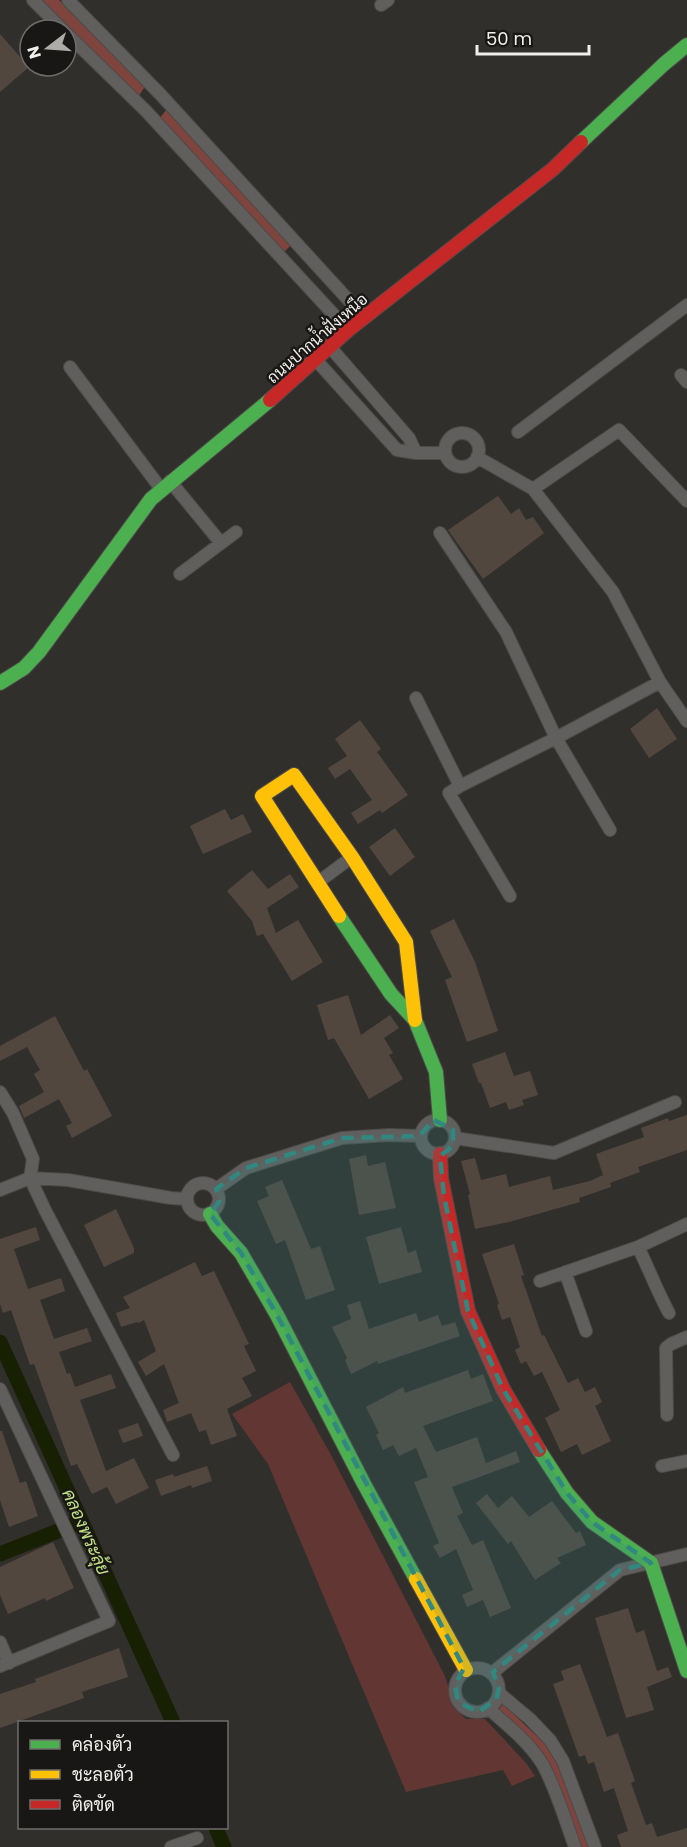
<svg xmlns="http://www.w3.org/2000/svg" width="687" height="1847" font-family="Poppins,Sarabun,sans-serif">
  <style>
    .green { fill: #623733 }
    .forest { fill: #80443e }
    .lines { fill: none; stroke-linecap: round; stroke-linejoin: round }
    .canal { stroke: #182004; stroke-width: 15 }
    .building { fill: #52473f }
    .street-casing { stroke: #4c4b48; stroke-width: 14 }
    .fast-casing { stroke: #4c4b48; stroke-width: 16 }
    .slow-casing { stroke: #4c4b48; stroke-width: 16 }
    .jam-casing { stroke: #4c4b48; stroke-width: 16 }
    .street { stroke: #615f5e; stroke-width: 12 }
    .fast { stroke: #4caf50; stroke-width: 14 }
    .slow { stroke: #ffc107; stroke-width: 14 }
    .jam { stroke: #c62828; stroke-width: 14 }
    .marked { fill: #318881; fill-opacity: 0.2; stroke: #318881; stroke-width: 4.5; stroke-dasharray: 12 8; stroke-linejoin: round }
    .labels { text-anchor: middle; stroke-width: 5; stroke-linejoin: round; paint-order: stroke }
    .street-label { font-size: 16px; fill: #f1efec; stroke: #191715 }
    .water-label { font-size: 18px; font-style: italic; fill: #bfe083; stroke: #191715 }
  </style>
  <rect width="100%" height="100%" fill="#312f2c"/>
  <!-- green -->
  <path class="green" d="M290,1382L330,1453L444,1674C452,1693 449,1704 466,1719H485L526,1763L535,1776L512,1786L503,1770L406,1792L268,1464L232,1414Z"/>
  <!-- forest -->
  <path class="forest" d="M39,0H59L146,85L138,97Z
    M167,109L292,244L283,253L159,119Z
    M503,1704L546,1745L559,1768L589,1847H580L557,1784L497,1711Z"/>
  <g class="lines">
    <!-- canal -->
    <path class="canal" d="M0,1342L173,1722
      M0,1554L78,1523
      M216,1828L224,1847"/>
  </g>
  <!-- building -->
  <path class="building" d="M0,34L29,67L0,92Z
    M498,496L511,514L519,508L526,520L533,517L544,533L483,579L448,530Z
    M657,708L677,739L649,758L630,729Z
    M360,720L381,749L377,752L408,795L382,813L380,810L358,824L351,813L372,800L350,769L335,779L328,768L347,756L335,739Z
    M225,809L231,820L243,814L252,832L203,854L190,826Z
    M395,828L415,857L390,876L369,847Z
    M252,870L268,889L290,874L299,887L267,908L276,933L298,920L323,962L292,981L263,934L257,936L252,921L227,891Z
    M454,919L475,962L498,1031L467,1042L445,980L452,977L430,931Z
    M348,995L361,1035L390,1015L399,1028L384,1038L393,1053L389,1055L403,1079L369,1099L334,1038L328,1040L317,1005Z
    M55,1016L84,1071L87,1069L112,1116L72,1138L66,1126L72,1123L59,1099L24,1118L19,1106L44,1092L34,1074L40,1070L27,1047L0,1061V1046Z
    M505,1052L514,1076L530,1071L538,1095L522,1100L524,1105L509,1110L506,1102L490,1108L481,1083H479L472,1064Z
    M687,1115V1150L638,1167L640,1172L610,1183L611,1187L579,1198L580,1202L509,1222L475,1229L468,1195L470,1194L461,1161L475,1158L481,1180L506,1174L509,1187L550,1176L553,1190L590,1181L603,1175L596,1154L644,1137L641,1128L668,1118L669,1121Z
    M366,1155L368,1166L385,1162L396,1208L359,1215L349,1159Z
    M282,1180L311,1249L320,1246L335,1290L306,1300L285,1240L276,1244L257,1201L269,1196L265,1187Z
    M116,1209L134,1248V1253L104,1267L84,1225Z
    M36,1227L40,1240L14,1249L28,1289L61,1278L65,1291L40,1300L54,1339L87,1328L92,1341L59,1352L67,1374L70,1373L75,1387L111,1374L116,1388L80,1400L106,1471L134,1458L149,1488L116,1504L107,1487L92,1494L77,1464L71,1466L34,1364L30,1365L11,1310L3,1313L0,1304V1239Z
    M401,1227L408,1253L416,1250L422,1272L379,1284L366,1237Z
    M514,1244L524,1275L521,1276L542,1336L544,1335L568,1383L578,1378L585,1392L595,1387L602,1402L595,1406L611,1441L582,1455L577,1444L561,1452L545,1418L560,1410L542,1372L534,1376L526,1361L521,1364L515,1350L520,1347L510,1317L502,1320L497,1305L499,1304L482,1254Z
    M195,1262L202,1276L214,1271L249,1344L244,1346L256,1371L242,1378L252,1396L227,1409L237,1436L211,1445L206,1430L199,1432L191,1413L167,1422L163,1410L179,1403L164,1364L146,1376L138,1362L156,1351L144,1320L138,1323L137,1322L121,1327L116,1313L130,1308L123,1297Z
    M360,1301L369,1329L416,1313L419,1322L438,1315L442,1326L455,1322L460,1336L378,1364L377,1361L351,1374L345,1360L347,1358L332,1327L351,1319L347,1305Z
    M468,1370L471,1379L483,1374L493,1401L423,1426L436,1452L477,1437L486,1463L516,1451L520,1462L452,1487L463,1513L457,1516L472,1545L483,1540L511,1608L490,1617L483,1600L467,1607L462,1595L473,1590L456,1549L440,1558L433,1546L439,1543L414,1482L428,1477L416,1448L399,1456L393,1445L383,1450L376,1435L379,1433L366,1407L403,1387L405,1393Z
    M138,1423L143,1436L123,1443L118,1430Z
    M0,1431H2L20,1483L26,1481L38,1516L9,1527L0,1500Z
    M207,1466L212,1481L192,1488L191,1485L161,1496L155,1480L173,1474L174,1477Z
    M487,1494L498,1508L512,1496L529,1517L552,1501L576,1533L580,1531L586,1545L557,1558L561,1563L535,1580L511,1541L508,1544L476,1503Z
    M53,1542L74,1588L46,1601L45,1598L8,1614L0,1595V1567Z
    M628,1608L636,1633L644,1630L657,1671L668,1667L672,1677L647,1687L654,1710L626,1718L595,1618Z
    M119,1648L128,1677L82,1692L84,1698L0,1728V1694L36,1682L35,1679Z
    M580,1664L607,1737L618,1733L635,1781L631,1783L646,1825L652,1823L657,1837L687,1828V1847H621L617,1835L628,1831L614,1788L604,1792L594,1762L588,1764L585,1755L579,1757L553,1684L564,1680L561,1671Z"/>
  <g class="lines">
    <defs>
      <path id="street" d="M33,0L63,30
        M68,0L161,95L364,317
        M381,5L388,0
        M66,33L146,111L348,330
        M330,347L409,438L416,453
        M316,360L397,450L416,453H445
        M70,367L161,489
        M681,375L687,382
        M518,432L687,305
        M445 450a17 17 0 1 1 34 0a17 17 0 1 1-34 0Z
        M477,457L533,489L613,592L660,682L687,721
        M170,481L221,543
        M533,489L619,430L687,501
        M440,533L506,632L556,738L460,786L449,793L510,896
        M180,574L236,532
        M416,698L460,786
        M610,830L556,738L660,682
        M317,883L352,857
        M0,1092L13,1113L33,1159L30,1178L45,1210L173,1455
        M421 1137a17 17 0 1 1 34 0a17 17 0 1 1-34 0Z
        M455,1138L554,1153L675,1102
        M187 1199a16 16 0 1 1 32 0a16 16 0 1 1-32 0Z
        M216,1189L246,1168L342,1138L389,1135L421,1136
        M0,1190L30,1178L68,1180L171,1198L187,1199
        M638,1247C649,1269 657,1291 669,1313
        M565,1272L586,1331
        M540,1281L638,1247L687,1224
        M0,1389L109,1621L0,1666
        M667,1415L666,1348L671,1344L687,1337
        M662,1466L687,1461
        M0,1642L9,1663
        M455 1690a22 22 0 1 1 44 0a22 22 0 1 1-44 0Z
        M492,1673L620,1570L687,1554
        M499,1693L530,1719L550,1740L563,1761L595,1847
        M488,1708C507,1725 530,1743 543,1765C557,1791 565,1820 575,1847
        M171,1847L197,1838"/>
      <path id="fast" d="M581,142L664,64L687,45
        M0,683L24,668L39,652L151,499L270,400
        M339,916L391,994L415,1020L436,1072L440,1120
        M210,1214L217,1226L241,1253L277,1315L364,1484L416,1579
        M539,1450L567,1493L592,1522L651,1563L687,1671"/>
      <path id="slow" d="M339,916L262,796L294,775L352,857L406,942L415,1020
        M416,1579L466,1670"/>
      <path id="jam" d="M270,400L348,330L553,169L581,142
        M440,1154L441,1178L468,1311L503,1389L539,1450"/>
    </defs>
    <!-- street casing -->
    <use href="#street" class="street-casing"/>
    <!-- fast casing -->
    <use href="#fast" class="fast-casing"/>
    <!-- slow casing -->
    <use href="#slow" class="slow-casing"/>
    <!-- jam casing -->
    <use href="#jam" class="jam-casing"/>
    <!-- street -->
    <use href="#street" class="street"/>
    <!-- fast -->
    <use href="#fast" class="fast"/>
    <!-- slow -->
    <use href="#slow" class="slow"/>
    <!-- jam -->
    <use href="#jam" class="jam"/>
  </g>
  <!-- marked area -->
  <path class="marked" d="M434,1120L453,1130V1146L440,1156L444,1196L468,1311L503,1389L567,1493L592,1522L651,1563L620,1570L493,1672L499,1689L496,1700L478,1712L458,1702L455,1685L464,1668L277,1315L241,1253L210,1214L219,1202L216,1189L246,1168L342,1138L419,1136Z"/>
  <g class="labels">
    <!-- street labels -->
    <g class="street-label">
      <text transform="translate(317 338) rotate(-41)" y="6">ถนนปากน้ำฝั่งเหนือ</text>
    </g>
    <!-- water labels -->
    <g class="water-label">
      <text transform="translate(86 1532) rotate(66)" y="6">คลองพระลุ้ย</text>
    </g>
  </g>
  <!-- legend -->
  <rect x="18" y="1721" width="210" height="108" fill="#191715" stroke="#6f6d6b" stroke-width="1.5"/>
  <rect x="30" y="1740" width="30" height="9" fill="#4caf50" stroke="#6f6d6b" stroke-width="1.5"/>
  <text x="72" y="1751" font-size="18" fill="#f1efec">คล่องตัว</text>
  <rect x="30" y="1770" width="30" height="9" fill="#ffc107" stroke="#6f6d6b" stroke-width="1.5"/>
  <text x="72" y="1781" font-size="18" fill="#f1efec">ชะลอตัว</text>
  <rect x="30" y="1800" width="30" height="9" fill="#c62828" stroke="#6f6d6b" stroke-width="1.5"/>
  <text x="72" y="1811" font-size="18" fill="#f1efec">ติดขัด</text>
  <!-- north arrow -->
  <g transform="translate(48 48) rotate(253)"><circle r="28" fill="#191715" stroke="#6f6d6b" stroke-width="1.5"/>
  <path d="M0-4.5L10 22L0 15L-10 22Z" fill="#aeaca9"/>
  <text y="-9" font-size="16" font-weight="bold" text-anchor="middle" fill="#f1efec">N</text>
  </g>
  <!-- scale -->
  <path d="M477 45v9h112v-9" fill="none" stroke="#f1efec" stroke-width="3"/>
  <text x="486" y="45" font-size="18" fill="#f1efec" stroke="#191715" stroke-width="4.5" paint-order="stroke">50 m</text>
</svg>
